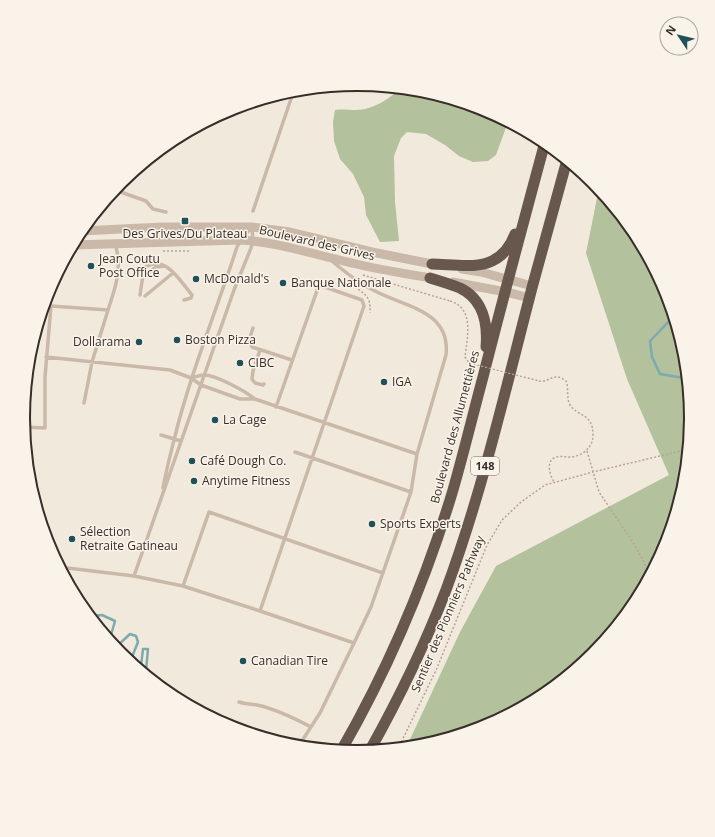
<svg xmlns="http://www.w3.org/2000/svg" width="715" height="837" font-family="'Open Sans',sans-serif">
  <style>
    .green { fill: #b3c19d }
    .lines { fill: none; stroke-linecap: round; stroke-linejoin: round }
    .stream { stroke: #7caaae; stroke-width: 2.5 }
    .path { stroke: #b6a393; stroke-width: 1.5; stroke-dasharray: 2 2; stroke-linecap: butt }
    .service { stroke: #cab9a9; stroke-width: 3.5 }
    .tertiary { stroke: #cab9a9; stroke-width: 9 }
    .trunk { stroke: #68574d; stroke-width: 11 }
    .path-bridge { stroke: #b6a393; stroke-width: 1.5; stroke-dasharray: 2 2; stroke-linecap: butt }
    .poi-dot { fill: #1f5158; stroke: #f9f3e9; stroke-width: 1.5 }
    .labels { text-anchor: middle; stroke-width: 3; stroke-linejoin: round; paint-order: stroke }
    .shield { fill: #f9f3e9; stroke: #716963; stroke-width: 1 }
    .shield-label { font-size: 11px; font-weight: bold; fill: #372e29 }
    .poi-label { font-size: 12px; fill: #372e29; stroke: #f9f3e9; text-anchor: start }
    .street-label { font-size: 12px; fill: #372e29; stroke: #f9f3e9 }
    .rim { fill: none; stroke: #372e29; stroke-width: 2 }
  </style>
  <rect width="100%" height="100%" fill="#f2e9dd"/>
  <!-- green -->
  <path class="green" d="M400,88L423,90L486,110L508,122L496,155L488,161L473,162L459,156L445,145L426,134L407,132L401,138L394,156L395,202L399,241L380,242L366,215L364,197L353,174L340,159L334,141L333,122L335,110C343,109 348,110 356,110C372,110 390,99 400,88Z
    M599,188L636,233L667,291L686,353L692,419L686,484L666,547L635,605L594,655L543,697L485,728L423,747L406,748L460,632L496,566L669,475L627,379L586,253Z"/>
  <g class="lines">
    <!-- stream -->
    <path class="stream" d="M674,316L650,341L652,357L660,374L684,378L688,375
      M90,618L91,616L102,615L115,621L111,635L107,638
      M115,648L130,634L136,636L138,642L130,662
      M135,667L141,666L143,649H148L146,671L149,678"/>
    <!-- path -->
    <path class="path" d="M163,251H189
      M363,275L450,301
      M352,284C364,295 371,294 370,313
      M539,381C549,383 554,371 566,381C569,388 566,397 570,405C578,417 593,413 593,435C593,447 583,456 571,457C566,457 561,456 556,457C545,461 550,475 554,482
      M587,451L599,492L634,544L644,562L650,578
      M398,749L437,668L487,545L502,520L521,502L545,485L593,472L689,449"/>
    <!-- service -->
    <path class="service" d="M115,190L146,201L153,209L166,212
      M253,211L294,90
      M333,262C345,272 359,283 373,290C404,307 451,310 446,355L417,454L411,492
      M143,277L156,267L165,266
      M140,295L144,268C165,253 180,281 192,295L191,298L184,300
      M145,296L173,273
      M253,328C251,335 247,341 252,347L292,360
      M260,350L253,371L252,379L255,383L263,385L264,384
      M46,357L170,370L191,378L201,385L240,399H255
      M191,378C195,377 200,375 204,375C216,375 245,391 255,399L417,454
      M84,403L92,362L108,310
      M24,427L45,428V377L51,306L108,310C115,289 123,267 115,244
      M161,435L181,441
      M163,488C166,471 170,456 174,440C190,374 216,312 237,247L241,240L251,228
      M59,567L134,576L183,586L260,611L364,306L362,300L319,285L276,407
      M134,576L234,290L251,248L253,241L252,228
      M183,586L209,512L383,573
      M260,611L354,643L371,607L411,492L295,452
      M239,702C245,704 251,704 257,705C276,709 294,718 311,727
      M298,747L320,713L354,643"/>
    <!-- tertiary -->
    <path class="tertiary" d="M81,231L163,227H252L290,232L377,253L437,265
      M73,245L241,240C279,242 315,255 352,263C380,270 408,274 436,279
      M462,269L481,272L532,286
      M453,282L506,292L530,298"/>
    <!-- trunk -->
    <path class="trunk" d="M432,264C467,265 500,274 515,234
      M430,278C440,281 450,284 460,288C483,299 488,324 486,347
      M341,751C388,669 426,580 453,490C464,452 473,414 483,377C503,298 524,220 545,142
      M369,752C398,700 425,645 446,590C483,490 506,387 533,284C544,243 556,201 567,160"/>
    <!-- path-bridge -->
    <path class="path-bridge" d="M450,301C475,308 467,338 465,357L469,363L539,381"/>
  </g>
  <!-- markers -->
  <g class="poi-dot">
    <rect x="181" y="217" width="8" height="8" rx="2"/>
    <circle cx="91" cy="266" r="4"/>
    <circle cx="196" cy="279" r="4"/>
    <circle cx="283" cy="283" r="4"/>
    <circle cx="177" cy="340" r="4"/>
    <circle cx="139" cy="342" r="4"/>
    <circle cx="240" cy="363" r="4"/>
    <circle cx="384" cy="382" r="4"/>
    <circle cx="215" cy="420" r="4"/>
    <circle cx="192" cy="461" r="4"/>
    <circle cx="194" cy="481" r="4"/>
    <circle cx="372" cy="524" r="4"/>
    <circle cx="72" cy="539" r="4"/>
    <circle cx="243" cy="661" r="4"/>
  </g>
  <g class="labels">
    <!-- shield labels -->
    <rect class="shield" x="471" y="457" width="28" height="18" rx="3"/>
    <g class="shield-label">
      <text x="485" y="470">148</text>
    </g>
    <!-- poi labels -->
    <g class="poi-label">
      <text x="185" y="238" text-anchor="middle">Des Grives/Du Plateau</text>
      <text x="99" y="263">Jean Coutu<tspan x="99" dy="14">Post Office</tspan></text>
      <text x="204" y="283">McDonald's</text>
      <text x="291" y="287">Banque Nationale</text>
      <text x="185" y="344">Boston Pizza</text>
      <text x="131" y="346" text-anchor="end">Dollarama</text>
      <text x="248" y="367">CIBC</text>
      <text x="392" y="386">IGA</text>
      <text x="223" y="424">La Cage</text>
      <text x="200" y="465">Café Dough Co.</text>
      <text x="202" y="485">Anytime Fitness</text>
      <text x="380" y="528">Sports Experts</text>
      <text x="80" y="536">Sélection<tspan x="80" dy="14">Retraite Gatineau</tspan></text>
      <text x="251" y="665">Canadian Tire</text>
    </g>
    <!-- street labels -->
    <g class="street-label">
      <text transform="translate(317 243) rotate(13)" y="4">Boulevard des Grives</text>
      <text transform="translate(455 427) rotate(-75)" y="4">Boulevard des Allumettières</text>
      <text transform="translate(448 614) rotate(-67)" y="4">Sentier des Pionniers Pathway</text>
    </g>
  </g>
  <!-- crop -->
  <path d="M0 0H715V837H0ZM30 418a327 327 0 1 1 654 0a327 327 0 1 1-654 0Z" fill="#f9f3e9" fill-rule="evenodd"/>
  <path class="rim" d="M30 418a327 327 0 1 1 654 0a327 327 0 1 1-654 0Z"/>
  <!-- north arrow -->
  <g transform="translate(679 36) rotate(305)"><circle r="19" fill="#f9f3e9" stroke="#aba49c"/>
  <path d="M0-3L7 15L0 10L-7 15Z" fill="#1f5158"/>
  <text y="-6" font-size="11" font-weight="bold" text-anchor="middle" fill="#372e29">N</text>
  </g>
</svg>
